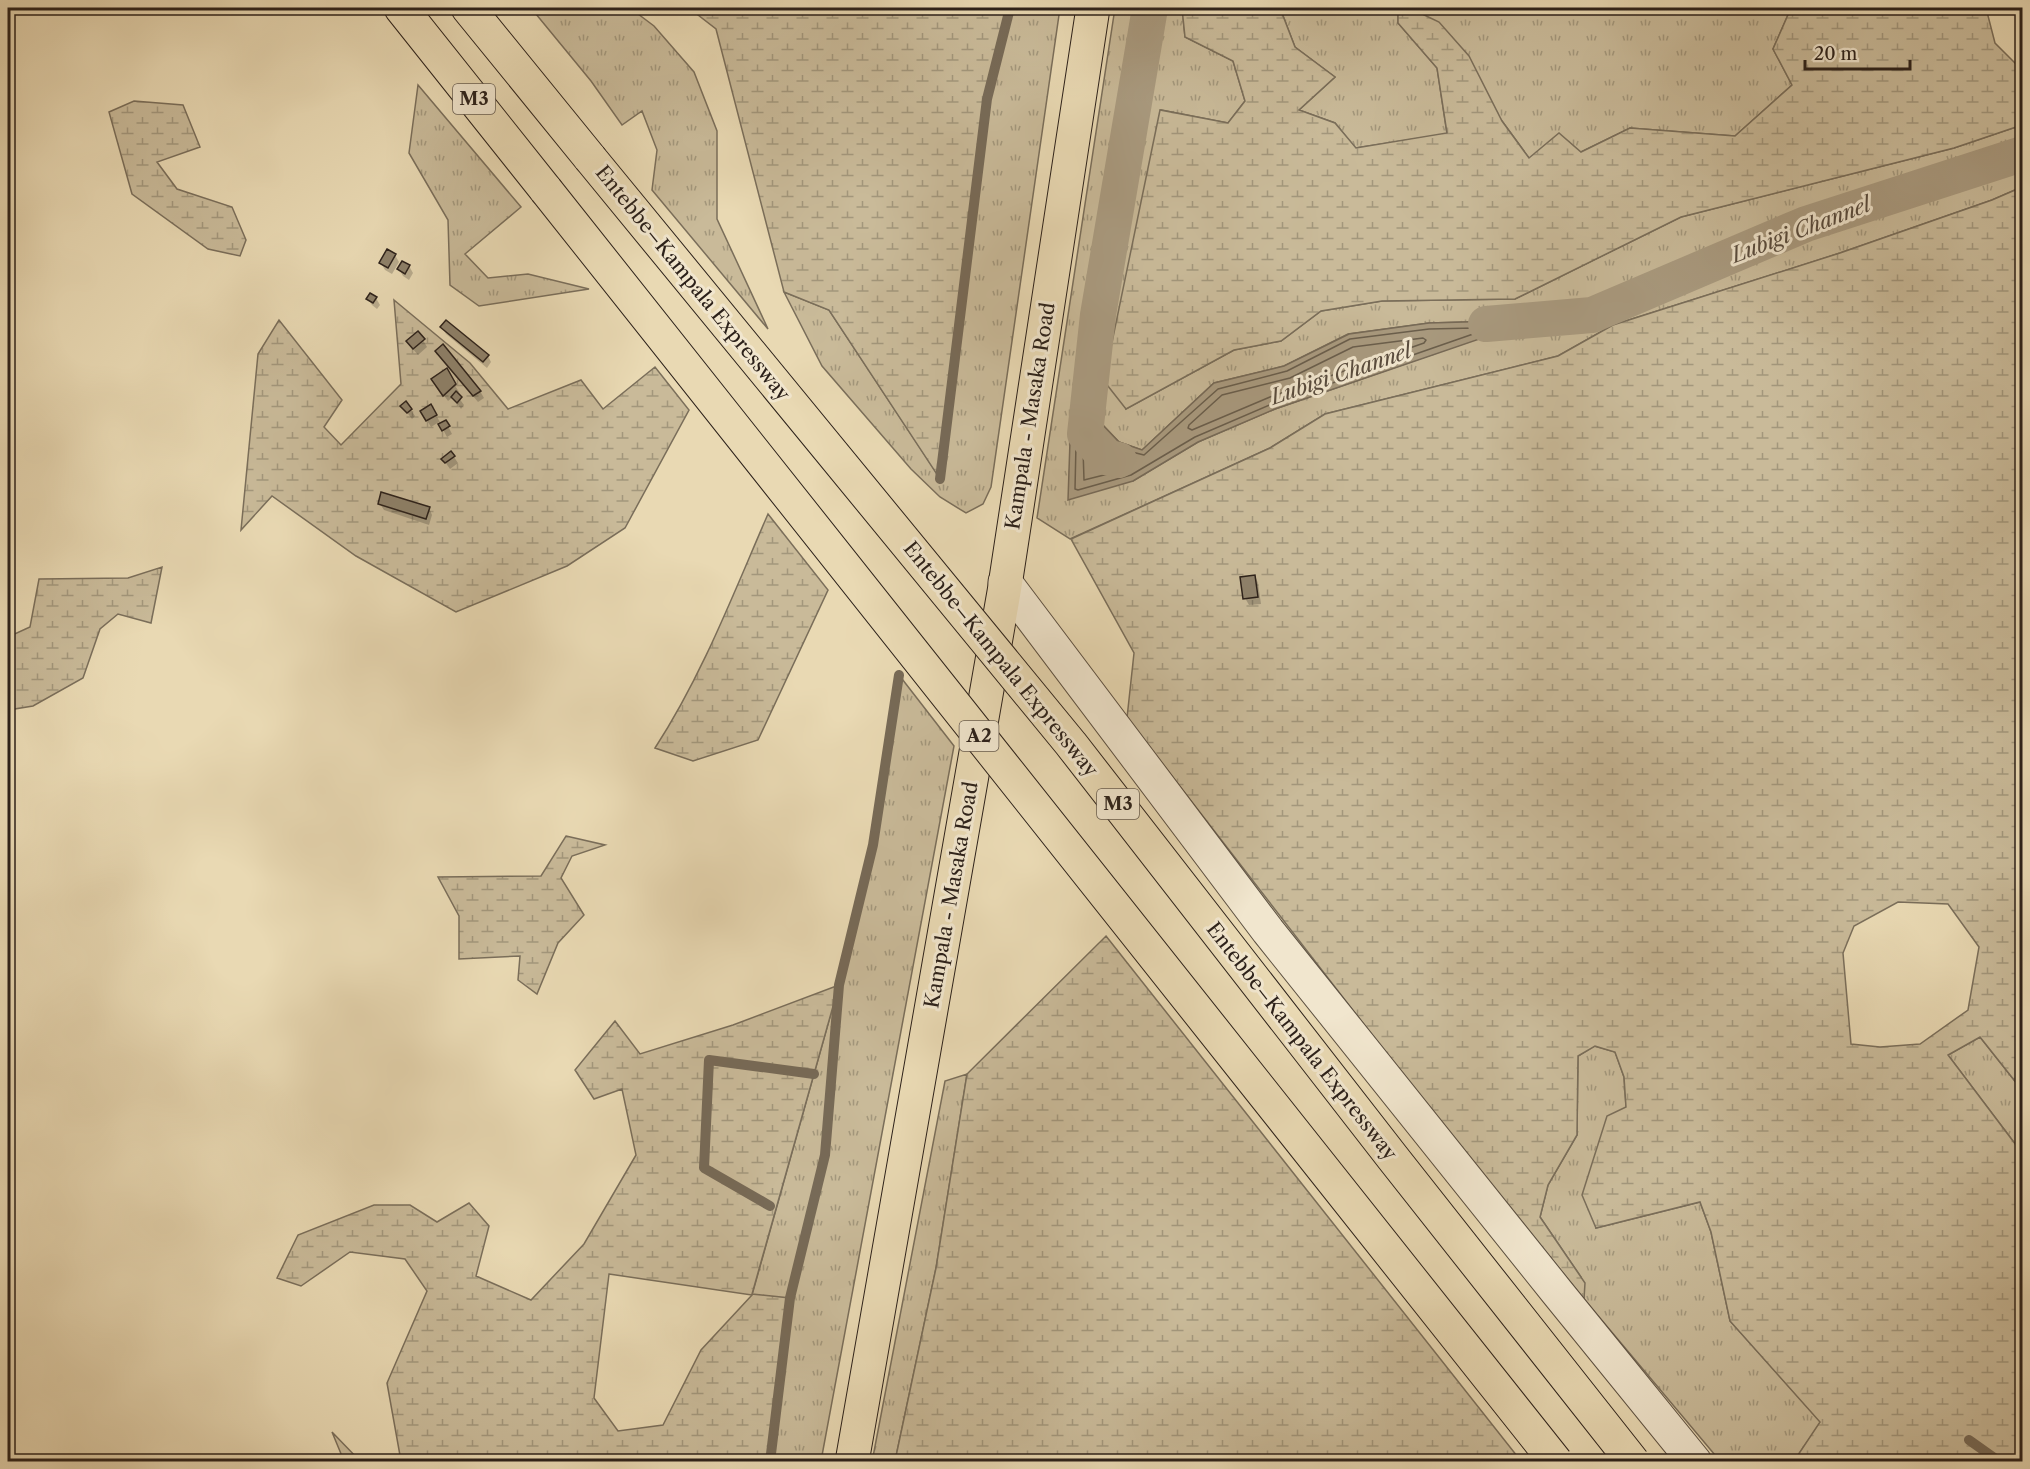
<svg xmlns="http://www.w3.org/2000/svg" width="2030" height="1469" font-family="'Libre Caslon Text',serif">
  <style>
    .grass { fill: url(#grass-tufts); stroke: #7a6e5a; stroke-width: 1.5; fill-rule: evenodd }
    .wetland { fill: url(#wetland-marsh); stroke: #7a6e5a; stroke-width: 1.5; fill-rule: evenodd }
    .water { fill: #a99a7f; stroke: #776a57; stroke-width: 1.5 }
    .shadow { fill: #0003 }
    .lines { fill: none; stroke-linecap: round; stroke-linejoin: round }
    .shore { stroke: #6a5e4c; stroke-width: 1.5 }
    .stream { stroke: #776a57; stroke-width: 10 }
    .canal { stroke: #a99a7f; stroke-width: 36 }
    .building { fill: #8e816a; stroke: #2c211a; stroke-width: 1.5 }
    .minor-casing { stroke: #5b4f40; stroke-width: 35 }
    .trunk-casing { stroke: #2c211a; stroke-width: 35 }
    .motorway-casing { stroke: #2c211a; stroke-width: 35 }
    .minor { stroke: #f1e6ce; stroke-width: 33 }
    .trunk { stroke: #e9d9b3; stroke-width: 33 }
    .motorway { stroke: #e9d9b3; stroke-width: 33 }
    .motorway-bridge-casing { stroke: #2c211a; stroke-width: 35; stroke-linecap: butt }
    .motorway-bridge { stroke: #e9d9b3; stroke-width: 33 }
    .labels { text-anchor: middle; stroke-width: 6; stroke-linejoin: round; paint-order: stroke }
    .shield { fill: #f1e6ce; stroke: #675c50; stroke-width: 1.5 }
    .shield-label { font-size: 18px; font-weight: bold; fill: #2c211a }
    .street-label { font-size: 20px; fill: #2c211a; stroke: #f1e6ce }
    .water-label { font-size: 21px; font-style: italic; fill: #584b3d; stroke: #f1e6ce }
  </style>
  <defs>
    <pattern id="grass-tufts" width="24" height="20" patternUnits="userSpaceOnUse" patternTransform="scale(1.5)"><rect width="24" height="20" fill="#c9ba99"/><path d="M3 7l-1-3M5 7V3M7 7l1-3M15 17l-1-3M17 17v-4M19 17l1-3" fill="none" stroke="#a3977c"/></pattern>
    <pattern id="wetland-marsh" width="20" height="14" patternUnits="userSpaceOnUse" patternTransform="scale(1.5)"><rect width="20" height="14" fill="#c9ba99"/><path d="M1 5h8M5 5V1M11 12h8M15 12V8" fill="none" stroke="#a3977c"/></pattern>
  </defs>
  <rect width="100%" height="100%" fill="#e9d9b3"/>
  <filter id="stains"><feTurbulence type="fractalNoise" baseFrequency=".00333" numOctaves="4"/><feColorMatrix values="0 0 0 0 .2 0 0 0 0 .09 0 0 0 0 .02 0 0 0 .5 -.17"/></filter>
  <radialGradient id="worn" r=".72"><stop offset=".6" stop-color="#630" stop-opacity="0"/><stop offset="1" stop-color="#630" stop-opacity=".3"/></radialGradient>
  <!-- grass -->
  <path class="grass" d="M531,8H630L654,26L694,72L717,131V219L768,329L652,190L657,150L642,111L622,125L591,81Z
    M1009,8H1060L991,487L983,504L966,513L940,497L911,469L822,366L784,292L829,310L940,478L987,99Z
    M1115,8H1182L1185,37L1233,61L1245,101L1228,123L1161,110L1126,409L1234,350L1281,341L1321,311L1382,301L1515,299L1681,217L1954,148L2022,125V187L1992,200L1840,253L1613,325L1558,356L1325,414L1270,448L1070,539L1037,518ZM1532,320L1275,409L1198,442L1133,481L1099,421L1119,442L1142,450L1214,383L1284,366L1348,334L1429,323Z
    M1280,8H1398V23L1437,68L1447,134L1355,148L1335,123L1299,110L1335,77L1295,47Z
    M1417,8H1791L1773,49L1792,85L1735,136L1630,128L1581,152L1529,158L1502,121L1416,11Z
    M418,85L521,207L465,254L488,278L528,274L589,289L479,306L450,285L448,220L409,153Z
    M899,675L954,746L821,1461H770L790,1299L752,1295L839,985L873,845Z
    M1980,1037L2022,1090V1153L1948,1055Z
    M1594,1046L1615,1052L1624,1077L1626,1107L1596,1228L1700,1202L1711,1232L1730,1321L1821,1422L1794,1461H1720L1584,1299L1581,1277L1540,1217L1548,1185L1577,1135L1578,1056Z
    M967,1074L936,1268L895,1461L872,1462L945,1081Z"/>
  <!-- wetland -->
  <path class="wetland" d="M689,8H1010L987,99L940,479L829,310L784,292L716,29Z
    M1182,8H1280L1295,47L1335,77L1299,110L1335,123L1356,148L1447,133L1437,68L1398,23V8H1417L1416,11L1439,22L1469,56L1502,121L1529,158L1559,133L1581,152L1630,128L1735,136L1792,85L1773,49L1791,8H1986L1995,43L2022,70V125L1954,148L1681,217L1515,299L1382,301L1321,311L1281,341L1234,350L1126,409L1104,381L1160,110L1228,123L1245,101L1233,61L1185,37Z
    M134,101L183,105L200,147L157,162L177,189L232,207L246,240L240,256L208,249L132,194L109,112Z
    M2022,187V1090L1980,1037L1948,1055L2022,1153V1461H1794L1820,1422L1730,1321L1711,1232L1700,1202L1596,1228L1582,1195L1607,1116L1626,1107L1624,1077L1615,1052L1595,1046L1578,1056L1577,1135L1548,1185L1540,1217L1585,1283L1584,1299L1403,1075L1127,718L1134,653L1071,539L1270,448L1325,414L1558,356L1613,325L1840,253L1992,200ZM1898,902L1948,904L1979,947L1968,1010L1920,1044L1880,1047L1851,1044L1843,953L1854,926Z
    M394,300L470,363L508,409L581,380L603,409L655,367L689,410L625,528L567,566L456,612L356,556L272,496L241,530L258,354L279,320L342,400L324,427L341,445L401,384Z
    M768,514L828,590L758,740L693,761L655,748C702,676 734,592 768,514Z
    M162,567L151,623L118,614L100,629L83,678L33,706L8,710V637L30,627L39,579L128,578Z
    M566,836L605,845L572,856L561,878L584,915L558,943L537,994L518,980L520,956L459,959V916L438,877L541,876Z
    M1106,936L1521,1461H895L936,1268L967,1074Z
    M839,985L752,1294L790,1298L770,1461H401L387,1383L427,1291L405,1259L350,1252L301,1286L277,1278L298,1235L374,1205H410L437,1222L469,1203L489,1226L476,1276L531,1300L584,1244L636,1155L622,1089L594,1099L575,1070L615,1021L640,1054L733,1025ZM609,1274L752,1295L701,1350L663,1425L618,1431L594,1398Z
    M332,1432L360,1461H344Z"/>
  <!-- water -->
  <path class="water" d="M1535,320L1275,409L1198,442L1133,481L1068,500L1070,441L1099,421L1119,442L1142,450L1214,383L1284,366L1349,334L1429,323Z"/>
  <!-- shadow -->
  <path class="shadow" d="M395,255L399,262L392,274L385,270L381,263Z
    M409,266L413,273L409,280L403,276L399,269Z
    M376,298L380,305L377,309L372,305L368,299Z
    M442,327L488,356L491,362L487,368L446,334Z
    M423,340L427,347L418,355L412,348Z
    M441,358L480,391L484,398L478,402Z
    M446,371L459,392L456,394L464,405L461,409L453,397L448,401L437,386Z
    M406,403L415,416L412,419L402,406Z
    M431,406L441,424L446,422L452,434L447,437L439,422L431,427L422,412Z
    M454,457L458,463L450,469L443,459Z
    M380,504L429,508L432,515L429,525L384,510Z
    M1255,576L1258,583L1261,604L1249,605L1245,598Z"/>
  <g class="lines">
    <!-- shore -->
    <path class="shore" d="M1475,328L1478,330L1476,333L1272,404L1195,437L1131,475L1078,490L1075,489L1076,444L1096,430L1099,431L1116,448L1144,455L1218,389L1287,371L1350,339L1429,329Z
      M1423,338L1426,340L1424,343L1270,397L1192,430L1188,428L1189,425L1222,395L1290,378L1353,347Z
      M1095,440H1098L1111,454L1132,461L1133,465L1128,469L1084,480L1083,449Z"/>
    <!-- stream -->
    <path class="stream" d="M940,479L987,99L1010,8
      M770,1206L704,1168L709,1060L814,1074
      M1969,1440L2000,1462
      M770,1462L790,1298L825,1155L839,985L873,845L899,675"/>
    <!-- canal -->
    <path class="canal" d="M1486,324L1592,315L1806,224L2022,154
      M1119,460L1105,457L1085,434L1098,315L1150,8"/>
  </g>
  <!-- building -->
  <path class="building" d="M387,249L396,254L388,268L379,263Z
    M402,261L410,265L405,274L397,269Z
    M370,293L377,297L373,303L366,299Z
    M446,320L489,355L483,362L440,327Z
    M418,331L425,339L413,349L406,341Z
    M443,344L481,391L473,396L435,351Z
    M447,368L456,384L443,396L431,379Z
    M456,391L462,397L457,403L451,397Z
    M406,401L412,409L407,413L400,406Z
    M431,404L437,415L426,421L420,411Z
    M446,420L450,426L442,431L438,424Z
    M451,451L455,456L445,463L441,459Z
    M381,492L430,507L426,519L378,504Z
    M1255,575L1258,597L1243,599L1240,577Z"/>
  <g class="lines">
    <defs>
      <path id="minor" d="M1005,582L1268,931L1557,1292L1695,1462"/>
      <path id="trunk" d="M852,1462L1004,592L1093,8"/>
      <path id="motorway" d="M401,8L546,190
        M468,8L590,158"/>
    </defs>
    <!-- minor casing -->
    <use href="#minor" class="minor-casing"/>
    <!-- trunk casing -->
    <use href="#trunk" class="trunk-casing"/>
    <!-- motorway casing -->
    <use href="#motorway" class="motorway-casing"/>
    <!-- minor -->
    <use href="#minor" class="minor"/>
    <!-- trunk -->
    <use href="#trunk" class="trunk"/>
    <!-- motorway -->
    <use href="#motorway" class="motorway"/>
    <defs>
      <path id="motorway-bridge" d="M590,158L1071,744L1393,1158L1633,1462
        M546,190L1556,1462"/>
    </defs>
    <!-- motorway-bridge casing -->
    <use href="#motorway-bridge" class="motorway-bridge-casing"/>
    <!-- motorway-bridge -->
    <use href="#motorway-bridge" class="motorway-bridge"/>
  </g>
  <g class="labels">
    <!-- shield labels -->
    <g class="shield">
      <rect x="453" y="84" width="42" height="30" rx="4.5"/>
      <rect x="959.5" y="721" width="39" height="30" rx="4.5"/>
      <rect x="1097" y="789" width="42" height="30" rx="4.5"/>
    </g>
    <g class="shield-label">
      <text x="474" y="105">M3</text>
      <text x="979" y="742">A2</text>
      <text x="1118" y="810">M3</text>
    </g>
    <!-- street labels -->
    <g class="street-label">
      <text transform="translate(693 283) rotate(51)" y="7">Entebbe–Kampala Expressway</text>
      <text transform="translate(1030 416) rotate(-81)" y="7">Kampala - Masaka Road</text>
      <text transform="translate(1001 659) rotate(51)" y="7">Entebbe–Kampala Expressway</text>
      <text transform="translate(951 895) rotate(-80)" y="7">Kampala - Masaka Road</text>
      <text transform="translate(1302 1041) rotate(52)" y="7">Entebbe–Kampala Expressway</text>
    </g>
    <!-- water labels -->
    <g class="water-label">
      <text transform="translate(1801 230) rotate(-21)" y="7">Lubigi Channel</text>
      <text transform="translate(1341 374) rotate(-19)" y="7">Lubigi Channel</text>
    </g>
  </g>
  <!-- margin -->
  <rect width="2030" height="1469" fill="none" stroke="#e9d9b3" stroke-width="30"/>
  <rect x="9" y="9" width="2012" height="1451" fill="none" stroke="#2c211a" stroke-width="3"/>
  <rect x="15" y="15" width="2000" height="1439" fill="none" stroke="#2c211a" stroke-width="1.5"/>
  <!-- scale -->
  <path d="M1805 60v9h105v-9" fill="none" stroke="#2c211a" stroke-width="3"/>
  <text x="1814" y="60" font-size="18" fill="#2c211a" stroke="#f1e6ce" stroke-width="4.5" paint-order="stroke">20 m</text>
  <rect width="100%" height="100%" filter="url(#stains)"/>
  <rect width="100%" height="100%" fill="url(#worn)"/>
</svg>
